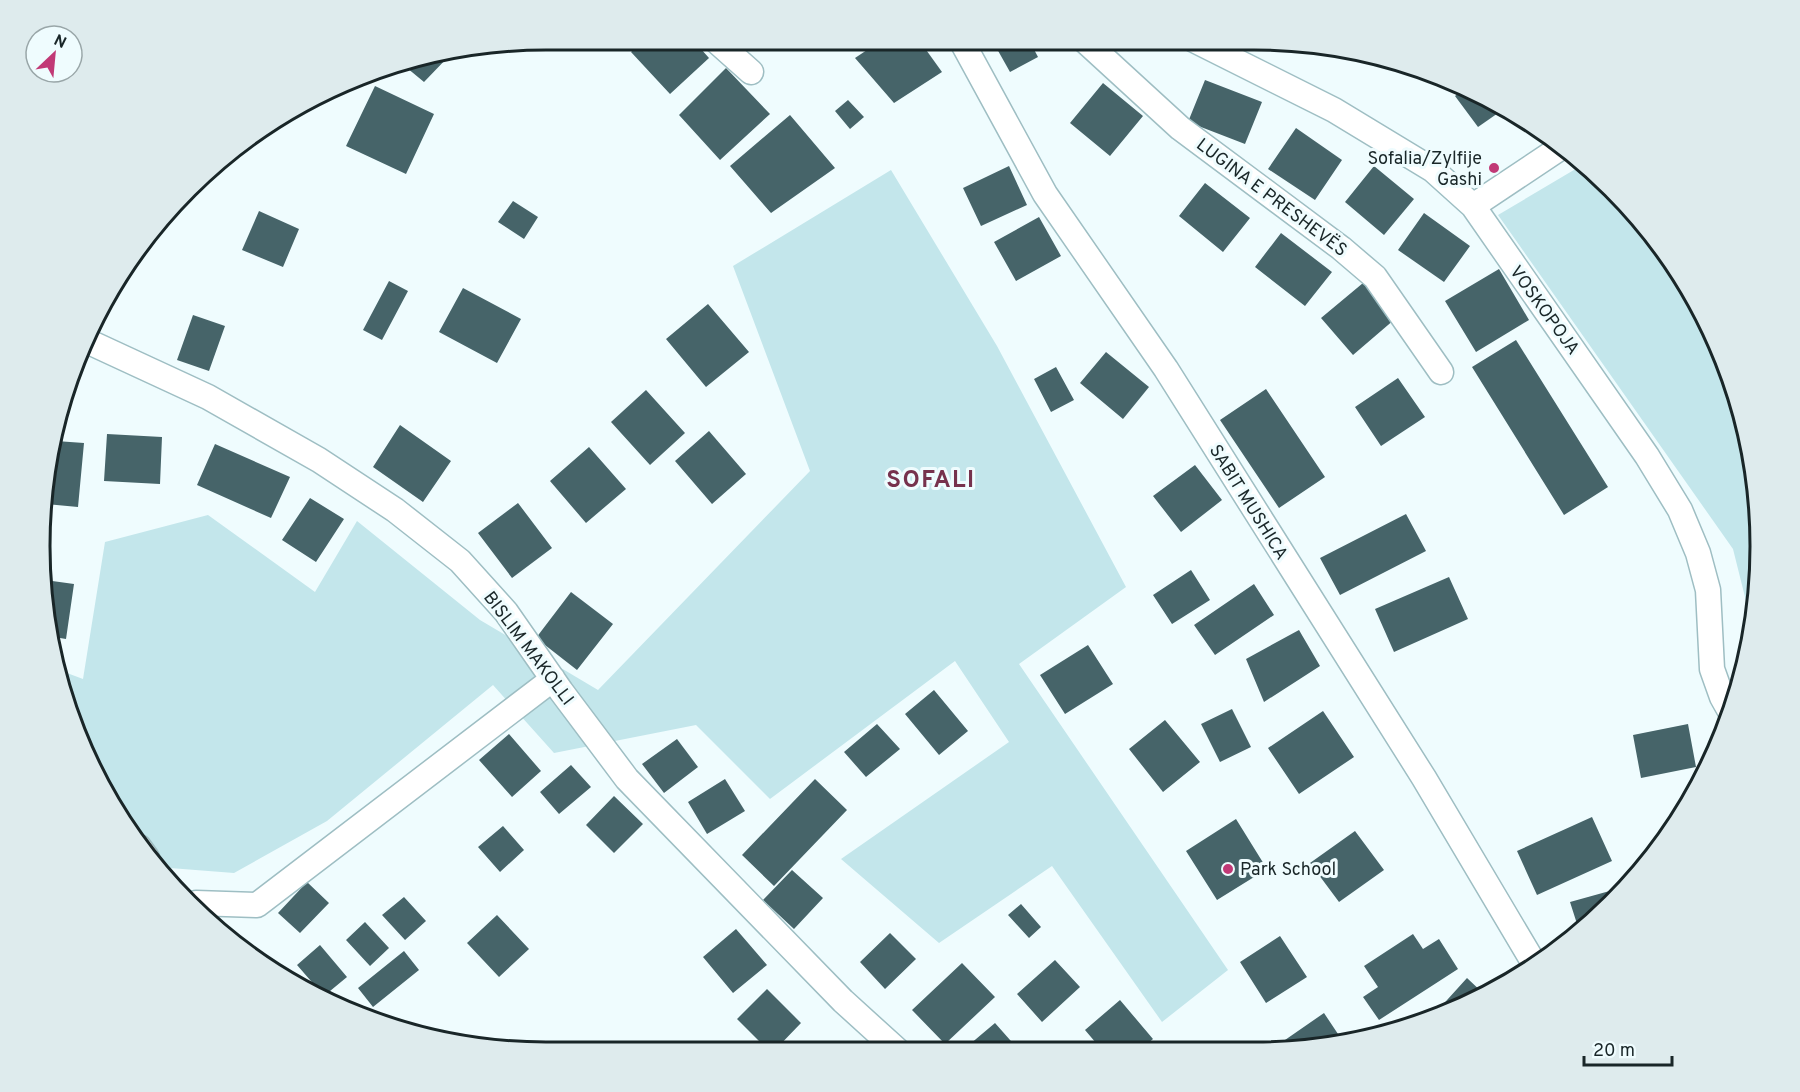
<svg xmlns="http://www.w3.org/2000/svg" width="1800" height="1092" font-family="Overpass,sans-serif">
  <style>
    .green { fill: #c3e6eb }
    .building { fill: #466469 }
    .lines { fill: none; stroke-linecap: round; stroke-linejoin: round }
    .street-casing { stroke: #9ebec3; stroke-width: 27 }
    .street { stroke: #fff; stroke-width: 24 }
    .poi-dot { fill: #c13976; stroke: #effcfe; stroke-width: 2 }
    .labels { text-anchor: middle; stroke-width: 6; stroke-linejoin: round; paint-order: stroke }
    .poi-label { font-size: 18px; fill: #192628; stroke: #effcfe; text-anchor: end }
    .street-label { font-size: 18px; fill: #192628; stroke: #effcfe }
    .district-label { font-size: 24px; font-weight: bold; letter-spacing: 1.5px; fill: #76324d; stroke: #effcfe }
    .rim { fill: none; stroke: #192628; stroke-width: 3 }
  </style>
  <rect width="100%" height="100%" fill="#effcfe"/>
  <!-- green -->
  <path class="green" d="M1584,164L1613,188L1676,265L1723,352L1751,447L1761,546L1753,629L1733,549L1498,215Z
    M891,170L997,346L1126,587L1019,664L1228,970L1162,1022L1052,866L939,943L841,859L1009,742L955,661L770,799L696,725L554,753L493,685L327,821L234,873L157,867L144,854L66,709L59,670L83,679L105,542L208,515L315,592L357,521L480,620L598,690L810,471L733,266Z"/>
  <!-- building -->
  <path class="building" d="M644,39H692L709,58L670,94L631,52Z
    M882,40H919L942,72L894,103L855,58Z
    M992,40H1029L1038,57L1010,72Z
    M1223,40H1252L1228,51Z
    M450,55L424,82L401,63L417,60Z
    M726,68L770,114L720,160L679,115Z
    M1205,80L1262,102L1245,144L1188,122Z
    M1103,83L1143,116L1110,156L1070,123Z
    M375,86L434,114L406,174L346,146Z
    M1464,89L1497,105L1501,111L1478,127L1455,96Z
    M848,100L864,117L850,129L835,111Z
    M790,115L835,168L771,213L730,166Z
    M1296,128L1342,160L1315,200L1268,169Z
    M1009,166L1027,205L981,226L963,188Z
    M1374,166L1414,199L1384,235L1345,202Z
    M1205,183L1250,218L1223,252L1179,216Z
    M513,201L538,217L524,239L498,222Z
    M259,211L299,229L283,267L242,250Z
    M1424,213L1470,246L1444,282L1398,250Z
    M1039,217L1061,256L1016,281L994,242Z
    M1281,233L1332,272L1305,306L1255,267Z
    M1499,269L1529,320L1476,352L1445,301Z
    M389,281L408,291L382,340L363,330Z
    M1363,283L1395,319L1353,355L1321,318Z
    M463,288L521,319L497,363L439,332Z
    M708,304L749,352L706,387L666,339Z
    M193,315L225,326L209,371L177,360Z
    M1516,340L1608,487L1564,515L1472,367Z
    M1106,352L1149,387L1123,419L1080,383Z
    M1056,367L1074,400L1051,412L1034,379Z
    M1398,378L1425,417L1381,446L1355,407Z
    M1266,389L1325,477L1279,508L1220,420Z
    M646,390L685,433L650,465L611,422Z
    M400,425L451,461L423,502L373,467Z
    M709,431L746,474L712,504L675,461Z
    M107,434L162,437L160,484L104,481Z
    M56,441L84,443L78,507L46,504Z
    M215,444L290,477L271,518L197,485Z
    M589,447L626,489L586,523L550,481Z
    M1195,465L1222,500L1181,532L1153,496Z
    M310,498L344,519L316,562L282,540Z
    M518,503L552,548L512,578L478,533Z
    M1406,514L1426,551L1340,595L1320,558Z
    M1191,570L1210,600L1172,624L1153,595Z
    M1449,577L1468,619L1394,652L1375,609Z
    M45,580L74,584L66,639L54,637Z
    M1254,584L1274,615L1215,655L1194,625Z
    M571,592L613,624L577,670L536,638Z
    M1299,630L1320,666L1264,702L1246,659Z
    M1752,641L1751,645L1745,665L1740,643Z
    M1088,645L1113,684L1065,714L1040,675Z
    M934,690L968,731L939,755L905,714Z
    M1232,709L1251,747L1220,762L1201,724Z
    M1323,711L1354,757L1299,794L1268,748Z
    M1165,720L1200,762L1163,792L1129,749Z
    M877,724L900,749L866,777L844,752Z
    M1688,724L1696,767L1641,778L1633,735Z
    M509,734L541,771L512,797L479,760Z
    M677,739L698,767L664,793L642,764Z
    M571,765L591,787L559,814L540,792Z
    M725,779L745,811L707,834L688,802Z
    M815,779L847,810L774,886L742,855Z
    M614,796L643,824L614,853L586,825Z
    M1592,817L1612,861L1537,895L1517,851Z
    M1236,819L1267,869L1217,900L1186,851Z
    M503,826L524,850L500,872L478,847Z
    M1355,831L1384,870L1339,902L1310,863Z
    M792,870L823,898L794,929L763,900Z
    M307,882L329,903L300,933L278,913Z
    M1624,887L1592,923L1578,927L1570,902Z
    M404,897L426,921L405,940L382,915Z
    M1021,904L1041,927L1029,938L1008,915Z
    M497,915L529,949L499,977L467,943Z
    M365,922L389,948L370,966L346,940Z
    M736,929L767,965L733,993L703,957Z
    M890,933L916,959L885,989L860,962Z
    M1413,934L1423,949L1439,939L1458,969L1379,1020L1363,997L1378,987L1364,966Z
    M1280,936L1307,977L1266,1003L1240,962Z
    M320,945L347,977L324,996L297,965Z
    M404,951L419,970L373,1007L358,988Z
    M1055,960L1080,987L1042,1022L1017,994Z
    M962,963L995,997L945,1044L912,1010Z
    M1467,978L1485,995L1428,1021Z
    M767,989L801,1023L774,1051H769L737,1019Z
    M1120,1000L1153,1039L1141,1049L1102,1050L1085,1030Z
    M1324,1013L1344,1043L1320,1049H1272Z
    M995,1023L1019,1050H963Z"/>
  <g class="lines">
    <defs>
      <path id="street" d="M714,39L751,72
        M961,40L1045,194L1166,369L1424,778L1535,965
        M1084,40L1180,128L1341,248L1375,277L1441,372
        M1194,40L1334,110L1433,170L1473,206L1647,456L1680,510L1698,553L1708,590L1712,669L1722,697L1731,713
        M1473,206L1563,146
        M87,341L208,397L319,460L395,510L460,561L506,612L561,691L627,779L843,1001L897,1050
        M139,847L147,858
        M196,903L257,905L553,679"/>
    </defs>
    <!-- street casing -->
    <use href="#street" class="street-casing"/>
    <!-- street -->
    <use href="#street" class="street"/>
  </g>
  <!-- markers -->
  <g class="poi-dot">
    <circle cx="1494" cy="168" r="6"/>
    <circle cx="1228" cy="869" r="6"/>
  </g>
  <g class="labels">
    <!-- poi labels -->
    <g class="poi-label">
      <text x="1482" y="164">Sofalia/Zylfije<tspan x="1482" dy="21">Gashi</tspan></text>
      <text x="1240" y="875" text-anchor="start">Park School</text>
    </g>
    <!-- street labels -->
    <g class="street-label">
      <text transform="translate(1272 197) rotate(37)" y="6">LUGINA E PRESHEVËS</text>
      <text transform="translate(1545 310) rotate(54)" y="6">VOSKOPOJA</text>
      <text transform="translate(1249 502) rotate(58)" y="6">SABIT MUSHICA</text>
      <text transform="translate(529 648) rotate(53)" y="6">BISLIM MAKOLLI</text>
    </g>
    <!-- district labels -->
    <g class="district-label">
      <text x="931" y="487">SOFALI</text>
    </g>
  </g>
  <!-- crop -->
  <path d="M0 0H1800V1092H0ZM546 50H1254A496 496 0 0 1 1750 546V546A496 496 0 0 1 1254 1042H546A496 496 0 0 1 50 546V546A496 496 0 0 1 546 50Z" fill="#deebed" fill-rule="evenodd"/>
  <path class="rim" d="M546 50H1254A496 496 0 0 1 1750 546V546A496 496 0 0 1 1254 1042H546A496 496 0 0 1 50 546V546A496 496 0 0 1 546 50Z"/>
  <!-- north arrow -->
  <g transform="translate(54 54) rotate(26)"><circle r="28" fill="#effcfe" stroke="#99a6a8" stroke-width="1.5"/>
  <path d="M0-4.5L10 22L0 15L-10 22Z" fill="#c13976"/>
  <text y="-9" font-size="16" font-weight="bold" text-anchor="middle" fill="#192628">N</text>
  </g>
  <!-- scale -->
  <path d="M1584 1056v9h88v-9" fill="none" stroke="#192628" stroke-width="3"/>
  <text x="1593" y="1056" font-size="18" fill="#192628" stroke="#effcfe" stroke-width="4.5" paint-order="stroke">20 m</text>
</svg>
